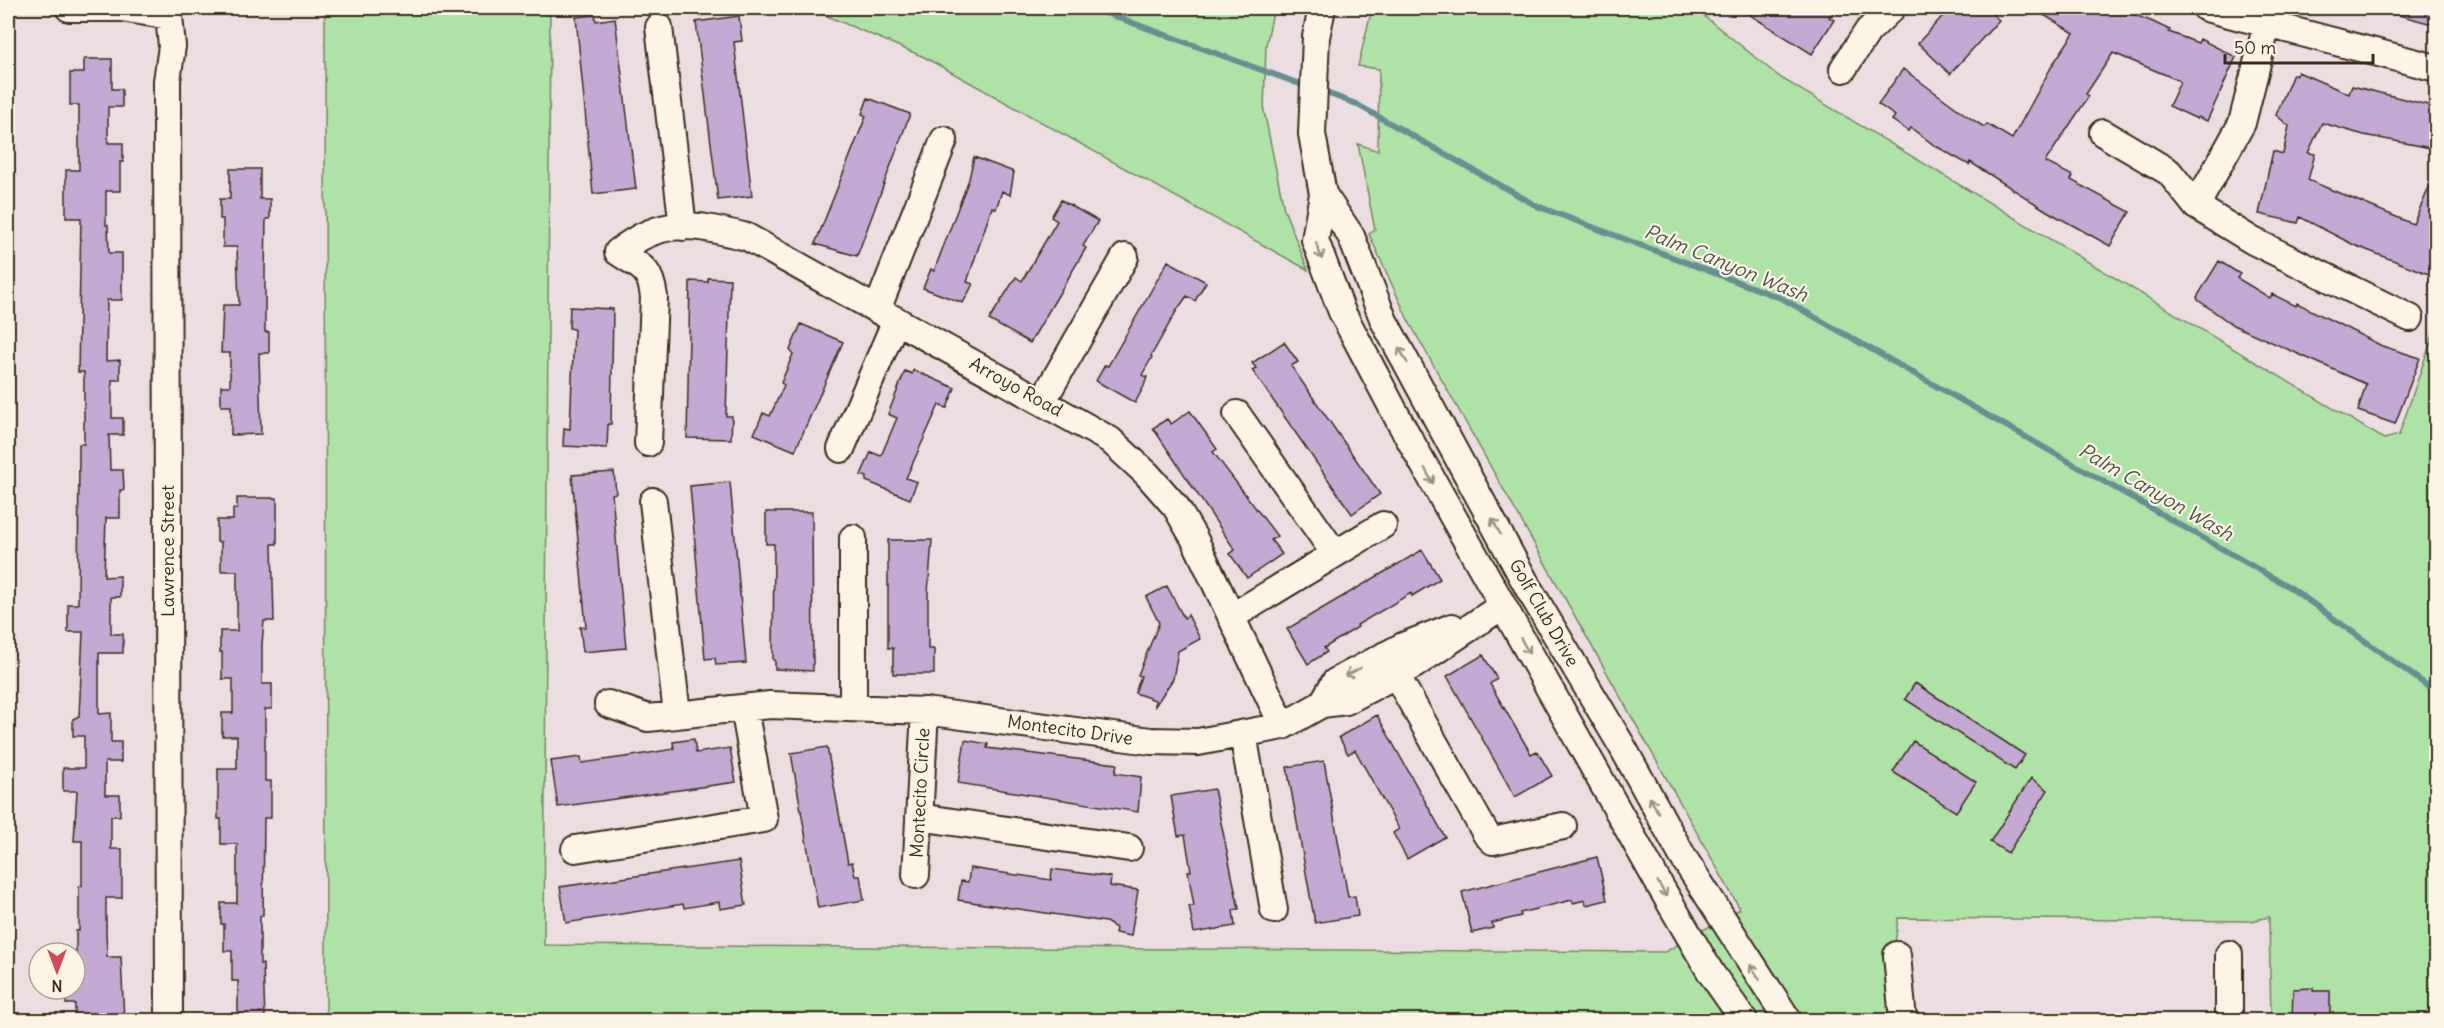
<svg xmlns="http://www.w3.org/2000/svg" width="2444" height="1028" font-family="Delius,sans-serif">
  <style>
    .green { fill: #aee3a6; stroke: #748662; stroke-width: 1.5 }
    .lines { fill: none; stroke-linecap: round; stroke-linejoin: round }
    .stream { stroke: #668f92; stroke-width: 6 }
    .building { fill: #c5a9d5; stroke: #3b2a1e; stroke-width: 1.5 }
    .minor-casing { stroke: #3b2a1e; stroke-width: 30 }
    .minor { stroke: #fcf5e5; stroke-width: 26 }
    .oneway { stroke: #9c9082 }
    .labels { text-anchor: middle; stroke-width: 4.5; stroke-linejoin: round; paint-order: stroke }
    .street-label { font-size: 18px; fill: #3b2a1e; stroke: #fcf5e5 }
    .water-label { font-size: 20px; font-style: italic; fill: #4d544e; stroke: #fcf5e5 }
  </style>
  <rect width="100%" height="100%" fill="#ecdee0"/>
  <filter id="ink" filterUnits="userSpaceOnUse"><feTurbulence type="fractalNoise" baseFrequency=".0167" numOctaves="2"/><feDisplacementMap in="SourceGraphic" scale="12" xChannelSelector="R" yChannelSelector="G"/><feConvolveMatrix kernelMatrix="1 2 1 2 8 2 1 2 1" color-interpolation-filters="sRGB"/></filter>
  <g filter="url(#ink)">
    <!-- green -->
    <path class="green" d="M325,8H550L544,945L1665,952L1740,909L1408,320L1369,234L1375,230L1358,144L1378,151L1379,69L1358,66L1372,8H1694L1781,78L2384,439L2399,435L2436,326V1020H2271L2269,917L2251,921L1898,918L1887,1020H326Z
      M808,8H1274L1266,45L1264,111L1284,209L1308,270L924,57Z"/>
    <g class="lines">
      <!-- stream -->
      <path class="stream" d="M1092,8L1308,87
        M1321,91L1356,104L1537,206L1783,299L2291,588L2436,692"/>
    </g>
    <!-- building -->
    <path class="building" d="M1739,8H1839L1829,17L1834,20L1812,54Z
      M1950,8H1985L1999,20L1950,74L1918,43Z
      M2032,8H2117L2153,22L2170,30L2169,32L2198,43L2200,39L2236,57L2207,121L2198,117L2197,119L2169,106L2180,82L2178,80L2113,53L2086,94L2089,96L2045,162L2073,176L2071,180L2130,212L2110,246L2047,211L1970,162L1969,165L1934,145L1911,128L1908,131L1892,120L1895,116L1878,104L1903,69L1970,118L1984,127L1987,124L2012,139L2053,64L2074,33Z
      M2392,8H2436V25L2391,13Z
      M595,15L596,21L615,18L636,189L593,194L576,17Z
      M739,16L742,41L734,42L752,196L718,200L696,22Z
      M84,59H112V89H122V107H108V143H123V162H120V191H106V225H108L109,253H122V300H107L106,361L120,360V380H112V418H123V435H109L110,470H123L124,490H120V518H106L104,577L120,576V597H111V634H123V653H99V714L111,713V742H121V762H105V795H120V816H111V849H122V898H106V931L107,957H121L124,1020H75V1004H66V989H76V931H79V886H82V841H74L77,791H63V768H84V736H73V719L79,716L83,632H68V604H78L79,444H84V372H78L81,218H66V170H79V105H70V73H84Z
      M2298,72L2349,94L2352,86L2436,107V149L2364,135L2322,123L2308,153L2315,154L2308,180L2413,224L2436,172V277L2354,245L2300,217L2298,223L2259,214L2273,151L2283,154L2289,126L2276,115L2293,74L2297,75Z
      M868,98L910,114L857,256L815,244L866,116L862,114Z
      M974,157L1014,172L1010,195L1002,191L996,209L992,207L967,282L973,284L963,303L923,288L931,269L934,271L969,179Z
      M230,169H260V199H270V219H266L265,273V332H269V353H259L261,434L231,435V406H221V386H230V353H221L223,305H239L237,247H223V219H220V199H230Z
      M1061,200L1098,221L1083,246L1086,248L1030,343L989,320L1016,277L1022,281L1057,221L1051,217Z
      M1168,261L1206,282L1195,301L1187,296L1177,310L1151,356L1152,357L1142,375L1147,377L1144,386L1135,403L1096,381L1105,365L1108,366Z
      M2219,261L2240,274L2237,278L2270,298L2272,294L2296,306L2297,303L2382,346L2420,358L2395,424L2358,411L2366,384L2233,325L2198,300L2197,297Z
      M708,278L730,279L726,416H732L731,439L687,438L690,281L708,282Z
      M570,307L613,309L611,424H608L607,448L563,446L564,428L570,429L574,329L569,328Z
      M801,324L843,342L795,451L754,434L763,413L770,416L784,385L781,383L793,354L790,350Z
      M1284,342L1298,362L1291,366L1380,494L1352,514L1252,370L1256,368L1252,363Z
      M913,370L955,388L947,408L939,405L906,478L917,482L910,499L866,481L867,477L861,475L871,452L881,456L897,418L888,414L905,371L912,374Z
      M1190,411L1217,449L1213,452L1277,536L1271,540L1282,554L1247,578L1230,554L1235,550L1153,428L1167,419L1171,424Z
      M614,472L616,493L612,494L626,648L583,652L580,627H586L572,475Z
      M730,482L746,663L716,665L715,658L705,659L690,486Z
      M237,498H277V544H272L274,621H264L262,644V684H272V709H265V781H271V818H264L263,916H260V964H263L265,1020H238V981H232V951H224V924H221V903H237V844H221V819H218V769H237V736H222V713H233V679H222V652H220V631H237V571H221V542H217V520H233V509H237Z
      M766,512H812L813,671L775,669V660H773L774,544H766Z
      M888,540H932L928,593V649H934V674H893V648H888Z
      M1422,550L1440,579L1412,596L1411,593L1357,625L1358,627L1324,648L1327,652L1308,664L1287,629Z
      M1167,586L1184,618L1188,615L1200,639L1178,651L1173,679L1155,706V700L1135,693L1141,676L1138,675L1159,623L1146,597Z
      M1483,655L1497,679L1490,684L1531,754L1537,751L1552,776L1515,797L1447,676Z
      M1915,683L2025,755L2015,770L1905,699Z
      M1377,715L1445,837L1407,859L1393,833L1399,829L1355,750L1348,754L1339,737Z
      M694,739L696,753L730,748L736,782L558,807L551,761L581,757L582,763L632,756L674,749L673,742Z
      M965,740L988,744L987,748L1117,764L1115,773L1141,777L1138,812L958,783Z
      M1913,741L1976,782L1956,812L1893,772Z
      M827,747L848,863L852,862L855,876H860L864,900L818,908L791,753Z
      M1324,761L1348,897L1355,896L1358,916L1315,923L1287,767Z
      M2031,778L2048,790L2008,853L1990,842Z
      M1214,789L1239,909L1233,910L1235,926L1194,933L1189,906H1194L1188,871H1191L1185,835L1178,836L1171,796Z
      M1597,857L1607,900L1586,905L1585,900L1573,903L1572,900L1520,913L1521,916L1492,923L1493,928L1472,933L1462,892Z
      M739,861L746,905L720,909L719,902L684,908L683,904L566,923L560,887Z
      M970,868L1051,880L1052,869L1111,877L1110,886L1138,890L1131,936L1115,933L1116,928L1106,922L958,900L961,881L968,882Z
      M2313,988V991H2330V1020H2292L2293,989Z"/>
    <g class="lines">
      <defs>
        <path id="minor" d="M69,8H122L169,16L172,46L167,81L169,1020
          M1322,8L1316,37L1312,134L1323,194L1315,240L1342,312L1401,424L1659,884L1711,973L1744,1020
          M2206,8L2436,68
          M659,27L683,227
          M1843,69L1868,31L1892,8
          M2103,133L2169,172L2196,206L2253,241L2410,318
          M1323,194L1351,236L1384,321L1529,589L1622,746L1683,857L1788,1020
          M2196,206L2242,123L2271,8
          M877,310L944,140
          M1042,402L1125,257
          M1237,414L1335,554
          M648,443L654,297C650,267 642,268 618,252C663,216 694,224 747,237L1110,440L1147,474L1176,507L1194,538L1283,726
          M841,449L896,320
          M653,501L677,715
          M853,538V706
          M1231,617L1383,525
          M1385,655L1486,834L1493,841L1563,826
          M608,704L648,718L770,705L925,711L1151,741L1198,742L1283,726L1322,704L1346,701L1414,665L1502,606
          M1322,704L1335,682L1403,646L1452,627
          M1243,734L1274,910
          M919,817L1129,848
          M575,849L764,819L744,708
          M916,875L925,711
          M1897,955L1903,1020
          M2229,1020V954"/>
      </defs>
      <!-- minor casing -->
      <use href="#minor" class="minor-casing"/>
      <!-- minor -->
      <use href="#minor" class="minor"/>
    </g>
    <!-- one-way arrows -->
    <defs><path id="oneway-shaft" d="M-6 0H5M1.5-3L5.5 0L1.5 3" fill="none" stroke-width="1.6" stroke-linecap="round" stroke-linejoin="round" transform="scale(1.5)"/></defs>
    <g class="oneway">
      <use href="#oneway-shaft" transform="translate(1319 251) rotate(70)"/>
      <use href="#oneway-shaft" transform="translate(1403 355) rotate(-119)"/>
      <use href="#oneway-shaft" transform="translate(1429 476) rotate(61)"/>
      <use href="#oneway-shaft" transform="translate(1496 526) rotate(-118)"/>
      <use href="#oneway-shaft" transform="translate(1525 646) rotate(61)"/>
      <use href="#oneway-shaft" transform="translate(1353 672) rotate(152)"/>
      <use href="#oneway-shaft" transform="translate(1654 805) rotate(-119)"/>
      <use href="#oneway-shaft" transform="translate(1662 889) rotate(60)"/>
      <use href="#oneway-shaft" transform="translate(1755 972) rotate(-122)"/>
    </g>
  </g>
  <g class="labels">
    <!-- street labels -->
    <g class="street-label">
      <text transform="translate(1016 387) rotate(29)" y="6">Arroyo Road</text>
      <text transform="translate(168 551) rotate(-90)" y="6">Lawrence Street</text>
      <text transform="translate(1544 613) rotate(60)" y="6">Golf Club Drive</text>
      <text transform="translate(1070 730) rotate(8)" y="6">Montecito Drive</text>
      <text transform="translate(920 793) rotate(-87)" y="6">Montecito Circle</text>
    </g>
    <!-- water labels -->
    <g class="water-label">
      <text transform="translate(1726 263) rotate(22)" y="7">Palm Canyon Wash</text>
      <text transform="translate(2156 492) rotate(30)" y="7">Palm Canyon Wash</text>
    </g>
  </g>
  <!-- margin -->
  <rect width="2444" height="1028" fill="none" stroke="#fcf5e5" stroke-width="30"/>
  <rect x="15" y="15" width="2414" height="998" fill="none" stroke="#3b2a1e" stroke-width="2" filter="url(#ink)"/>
  <!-- north arrow -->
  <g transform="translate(57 971) rotate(180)"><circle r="28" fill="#fcf5e5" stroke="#afa495" stroke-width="1.5"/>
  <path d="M0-4.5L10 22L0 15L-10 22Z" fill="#d1495b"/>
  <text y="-9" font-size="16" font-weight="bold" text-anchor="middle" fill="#3b2a1e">N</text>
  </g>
  <!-- scale -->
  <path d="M2225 54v9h148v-9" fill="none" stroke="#3b2a1e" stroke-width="3"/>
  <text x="2234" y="54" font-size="18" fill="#3b2a1e" stroke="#fcf5e5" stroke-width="4.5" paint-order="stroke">50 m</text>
</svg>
